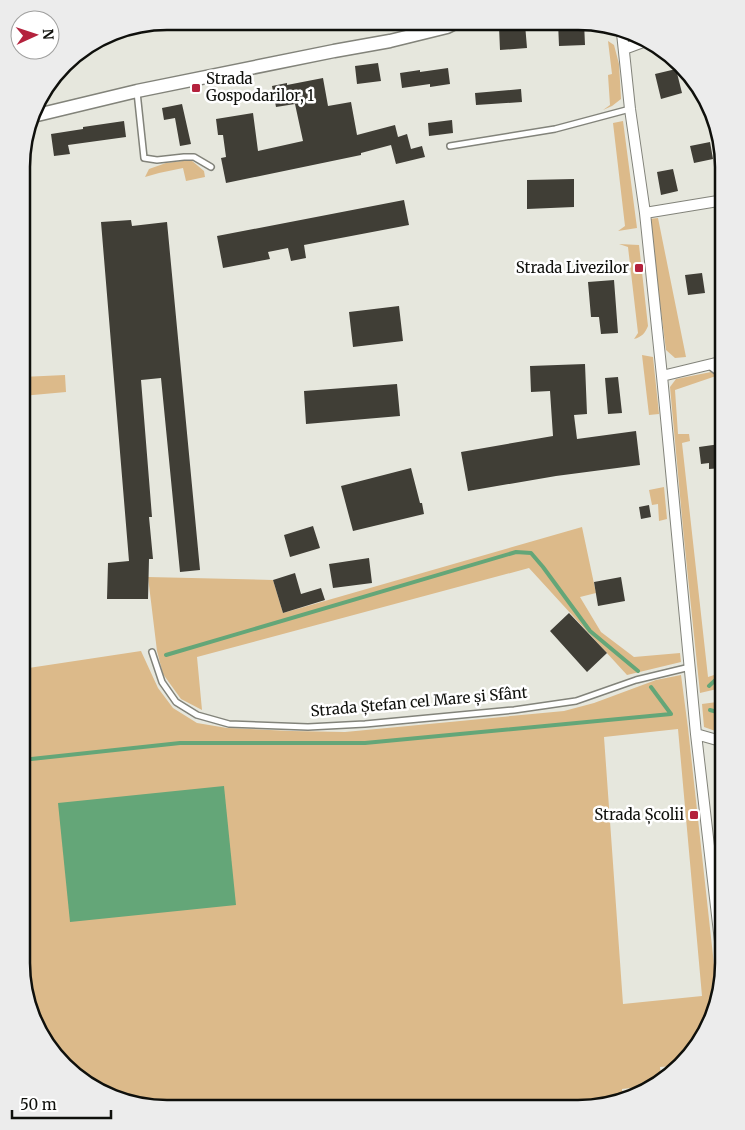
<svg xmlns="http://www.w3.org/2000/svg" width="745" height="1130" font-family="Merriweather,serif">
  <style>
    .green { fill: #dcba8a; fill-rule: evenodd }
    .water { fill: #64a678 }
    .lines { fill: none; stroke-linecap: round; stroke-linejoin: round }
    .stream { stroke: #64a678; stroke-width: 4 }
    .building { fill: #403e36 }
    .service-casing { stroke: #82837a; stroke-width: 8 }
    .minor-casing { stroke: #82837a; stroke-width: 12 }
    .tertiary-casing { stroke: #82837a; stroke-width: 15 }
    .service { stroke: #fff; stroke-width: 5 }
    .minor { stroke: #fff; stroke-width: 10 }
    .tertiary { stroke: #fff; stroke-width: 12 }
    .poi-dot { fill: #b4223d; stroke: #fff; stroke-width: 2 }
    .labels { text-anchor: middle; stroke-width: 5; stroke-linejoin: round; paint-order: stroke }
    .poi-label { font-size: 15px; fill: #0f100c; stroke: #fff; text-anchor: end }
    .street-label { font-size: 15px; fill: #0f100c; stroke: #fff }
    .rim { fill: none; stroke: #0f100c; stroke-width: 2.5 }
  </style>
  <rect width="100%" height="100%" fill="#e6e7dd"/>
  <!-- green -->
  <path class="green" d="M608,41L614,45L619,64L621,99L612,106L603,110L610,105L608,75L612,74Z
    M623,121L637,228L618,231L625,226L613,123Z
    M191,160L204,171L205,177L186,181L183,168L159,173L145,177L149,169L166,163Z
    M658,218L686,357L675,358L666,350L649,219Z
    M619,244L639,245L648,326C645,333 642,337 634,339L638,333L628,247Z
    M642,355L653,357L659,414L649,415Z
    M711,372L716,376L675,390L678,434H689L690,441L682,443L708,677L717,674L724,668V684L717,689L700,693L684,539L670,387L676,379Z
    M65,375L66,392L22,396V377Z
    M664,487L667,519L659,521L658,504L652,505L649,490Z
    M582,527L596,593L580,597L601,632L634,657L680,653L681,662L627,675L529,568L197,657L202,710L181,699L163,674L157,651L148,577L273,580L283,613Z
    M141,651L158,688L173,708L197,723L227,728L291,731L345,732L564,711L594,703L656,680L681,675L688,728L717,992L699,1044L672,1066L660,1067L661,1076L648,1086L622,1089L623,1100L578,1109L148,1108L79,1079L32,1019L21,963L22,669ZM678,729L702,996L623,1004L604,737Z
    M717,702L724,704V734L704,727L702,704Z"/>
  <!-- water -->
  <path class="water" d="M224,786L236,905L70,922L58,803Z"/>
  <g class="lines">
    <!-- stream -->
    <path class="stream" d="M166,655L516,552L531,553L543,567L590,631L638,671
      M709,686L724,672
      M651,687L671,714
      M710,710L724,714
      M22,760L180,743H365L671,714"/>
  </g>
  <!-- building -->
  <path class="building" d="M558,22H584L585,45L559,46Z
    M525,24L527,48L500,50L499,26Z
    M378,63L381,81L357,84L355,66Z
    M448,68L450,84L430,87V84L402,88L400,73L420,70V72Z
    M676,69L682,93L661,99L655,74Z
    M323,78L328,106L351,102L357,135L395,125L398,137L407,134L411,149L422,146L425,157L396,164L391,145L361,153V155L226,183L221,158L226,157L223,135H218L216,119L253,113L258,151L303,141L295,104L276,107L272,86L287,83V85Z
    M521,89L522,102L476,105L475,93Z
    M182,104L191,144L180,146L175,118L164,120L162,108Z
    M452,120L453,133L429,136L428,123Z
    M124,121L126,137L68,145L70,154L54,156L51,134L83,129V127Z
    M710,142L713,159L694,163L690,146Z
    M673,169L678,191L661,195L657,172Z
    M574,179V207L527,209V180Z
    M404,200L409,225L304,245L306,258L291,261L288,248L268,252L270,259L223,268L217,236Z
    M131,220L132,226L167,222L200,570L180,572L161,378L141,380L152,517H149L153,559H149L148,599H107L108,563L129,561L101,222Z
    M702,273L705,293L688,295L685,275Z
    M614,280L618,333L601,334L599,317H591L588,282Z
    M399,306L403,341L353,347L349,312Z
    M585,364L587,414L574,415L577,439L636,431L640,465L556,476L468,491L461,452L553,436L550,391L531,392L530,366Z
    M618,377L622,413L608,414L605,378Z
    M397,384L400,416L306,424L304,391Z
    M720,444L723,468L709,469V463L701,464L699,447Z
    M411,468L420,503H422L424,514L353,531L341,486Z
    M649,505L651,517L641,519L639,507Z
    M313,526L320,548L290,557L284,535Z
    M369,558L372,583L333,588L329,564Z
    M295,573L301,594L321,588L325,600L283,613L273,580Z
    M621,577L625,601L598,606L594,582Z
    M569,613L607,653L587,672L550,631Z"/>
  <g class="lines">
    <defs>
      <path id="service" d="M137,92L144,158L157,160L184,157H194L211,167
        M450,146L555,129L630,109
        M708,365L724,377
        M152,652L162,682L176,702L197,715L229,724L308,727L365,724L514,710L576,701L636,680L690,667"/>
      <path id="minor" d="M622,33L630,109L645,213L662,376L696,734L723,967
        M624,49L643,42
        M645,213L724,200
        M662,376L724,361
        M696,734L724,742"/>
      <path id="tertiary" d="M33,116L137,91L334,51L390,41L447,27L457,22"/>
    </defs>
    <!-- service casing -->
    <use href="#service" class="service-casing"/>
    <!-- minor casing -->
    <use href="#minor" class="minor-casing"/>
    <!-- tertiary casing -->
    <use href="#tertiary" class="tertiary-casing"/>
    <!-- service -->
    <use href="#service" class="service"/>
    <!-- minor -->
    <use href="#minor" class="minor"/>
    <!-- tertiary -->
    <use href="#tertiary" class="tertiary"/>
  </g>
  <!-- markers -->
  <g class="poi-dot">
    <rect x="191" y="83" width="10" height="10" rx="2.5"/>
    <rect x="634" y="263" width="10" height="10" rx="2.5"/>
    <rect x="689" y="810" width="10" height="10" rx="2.5"/>
  </g>
  <g class="labels">
    <!-- poi labels -->
    <g class="poi-label">
      <text x="206" y="84" text-anchor="start">Strada<tspan x="206" dy="17">Gospodarilor, 1</tspan></text>
      <text x="629" y="273">Strada Livezilor</text>
      <text x="684" y="820">Strada Școlii</text>
    </g>
    <!-- street labels -->
    <g class="street-label">
      <text transform="translate(419 702) rotate(-5)" y="5">Strada Ștefan cel Mare și Sfânt</text>
    </g>
  </g>
  <!-- crop -->
  <path d="M0 0H745V1130H0ZM167 30H578A137 137 0 0 1 715 167V963A137 137 0 0 1 578 1100H167A137 137 0 0 1 30 963V167A137 137 0 0 1 167 30Z" fill="#ececec" fill-rule="evenodd"/>
  <path class="rim" d="M167 30H578A137 137 0 0 1 715 167V963A137 137 0 0 1 578 1100H167A137 137 0 0 1 30 963V167A137 137 0 0 1 167 30Z"/>
  <!-- north arrow -->
  <g transform="translate(35 35) rotate(87)"><circle r="24" fill="#ffffff" stroke="#9f9f9e"/>
  <path d="M0-4L9 19L0 12L-9 19Z" fill="#b4223d"/>
  <text y="-8" font-size="14" font-weight="bold" text-anchor="middle" fill="#0f100c">N</text>
  </g>
  <!-- scale -->
  <path d="M12 1110v8h99v-8" fill="none" stroke="#0f100c" stroke-width="2.5"/>
  <text x="20" y="1110" font-size="15" fill="#0f100c" stroke="#ffffff" stroke-width="4" paint-order="stroke">50 m</text>
</svg>
